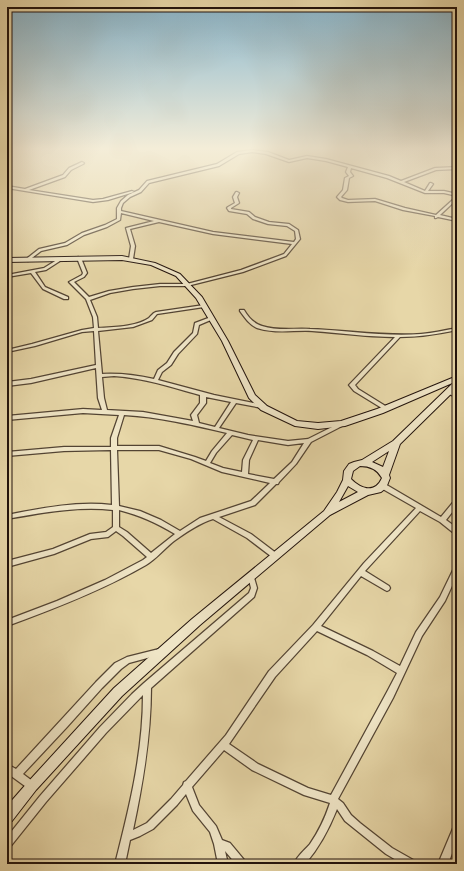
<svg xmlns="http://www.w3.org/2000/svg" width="464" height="871" font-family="'Gentium Book Plus',serif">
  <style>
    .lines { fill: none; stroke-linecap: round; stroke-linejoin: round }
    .street-casing { stroke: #534433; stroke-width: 2.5 }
    .secondary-casing { stroke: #22130c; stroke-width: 2 }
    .street { fill: #efe5c6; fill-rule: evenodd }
    .secondary { fill: #efe5c6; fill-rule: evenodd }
  </style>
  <rect width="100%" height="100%" fill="#e7d7a8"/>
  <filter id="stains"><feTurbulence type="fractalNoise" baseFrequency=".005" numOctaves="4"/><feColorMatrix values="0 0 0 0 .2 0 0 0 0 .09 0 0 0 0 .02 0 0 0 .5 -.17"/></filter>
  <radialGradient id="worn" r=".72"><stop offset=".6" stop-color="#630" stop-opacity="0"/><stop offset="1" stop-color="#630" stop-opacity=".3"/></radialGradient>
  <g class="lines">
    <defs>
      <path id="street" d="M252,150L268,152L289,160L307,156L326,159L389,176L401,181L435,168L457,167V169L436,170L404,182L425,191L430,183H431L433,184L428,191H444L457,194V199L440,215L457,219V221L438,217L436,218H435V216L403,210L375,201L348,202L340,200L337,197L343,190L345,178L349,176L346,172L348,167L326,161L307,158L289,162L266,154L252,152L239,154L219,166L149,183L141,192L130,197L123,203L121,208V211L213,232L294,242L296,239L295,231L287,226L268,224L253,219L247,214L229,211L227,208L228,207L235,203L233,197L236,192H237L239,193L237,197L239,203L231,208V209L249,212L255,217L269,222L289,224L298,230L300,239L286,256L243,272L187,286H160L133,289L110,293L90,300L97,317L98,328C113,327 136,327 149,318C151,316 153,313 156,312L204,305L206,306L204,307L157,314L152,320L133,327L98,331L102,374C120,373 136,375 154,379L158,370L167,363L174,352L193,333L195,323L211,317H213V319L199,325L197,334L178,354L171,365L162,372L158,380L214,395L264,405L265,406L262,408L236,403L219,428L248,435L288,441L308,439L342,422L345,424L344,425L311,442L296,464L279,482L278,484H276L255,505L219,517L251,534L276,553L277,555L276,557L274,558L272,557L247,538L213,519C200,523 185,533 174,541C164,549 156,559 146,565C103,590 54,609 7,626V620L57,601L105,580L143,560L147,557L123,536L116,531L108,537L91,539L54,554L7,567V561L53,549L90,534L106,532L113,527V510C77,506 42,513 7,519V515C42,508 77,501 112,505L111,450L64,451L7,456V452L64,447H111V438L119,415L83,413L7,420V416L83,409L102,410L98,398L96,368L31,383L7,386V382L31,379L96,365L94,331L82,332L35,346L7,352V350L32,344L82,330L94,328L93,317L86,299L69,282L82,275L83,273L77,258L78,257L81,258L87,273L84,277L74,282L89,297L109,291L133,287L160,284H187L241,270L284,254L292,244L213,234L159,222L130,229L135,246L133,259L131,260L129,259L131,246L126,228L154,221L121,213L120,220L107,227L84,235L67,245L41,251L28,261L25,260L39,249L65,243L82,233L105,225L117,219V208L121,201L128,195L139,190L147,181L217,164L237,152ZM351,168L387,178L425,193H444L457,196L436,215L405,208L375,199L348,200L342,198L341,197L347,190L349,178L353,176L350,172ZM114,376C144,378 171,387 200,395V403L191,415L193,421L143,412L107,410L104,398L102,377ZM206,397L231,402L215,427L199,423L197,415L206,403ZM124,415C159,417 193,425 227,433L212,451L206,461L195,457L159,446H117V438ZM232,435L253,440L243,460L242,472L223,468L210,463L216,453ZM258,440L288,445L304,443L292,462L274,479L248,474L249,460ZM117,450H159L191,459L222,472L270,483L251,501L200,518L180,531L161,520L140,511L119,506ZM119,510C141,516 155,522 175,534L151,553L127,532L119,527Z
        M82,162L84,163L83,164L71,170L65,177L29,190L93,200L103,199L132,191L134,192L108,200L93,202L7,188V186L25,189L63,175L69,168Z
        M60,258L63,259L46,270L35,272L45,287L68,297V299H64L43,289L31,273L7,277V275L44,268Z
        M240,310H244C248,317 253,323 262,326C277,331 294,328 310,329C347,330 384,337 421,334C433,333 445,330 457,328V330C438,334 420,337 400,337L355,385L358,389L387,407L388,408L385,410L354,391L349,385L395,337C368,337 340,333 312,331C294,330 275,334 257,328C249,324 245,318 240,311Z
        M448,390L457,393V397L446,393L445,392L446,391Z
        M381,484H385L441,517L455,500H457V506L446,520L457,528V535L455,534L440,522L420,511L365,571L389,586L390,588L389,590L387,591L385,590L361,576L321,626L373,651L400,666L416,632L440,597L455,566L457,565V575L445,601L422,636L393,698L338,799L343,803L351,815L360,823L392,848L415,861L417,864H403L386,854L345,821L337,809C329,829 319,848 305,864H294C297,856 305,850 310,844C319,831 325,818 330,803L304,795L252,770L224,750L192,787L199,805L216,826L222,840L230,843L245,861L247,864H236L225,851L228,864H218L214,844L210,832L193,811L186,794L177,805L153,829L140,836L130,840L125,864H115C129,809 143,753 143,695L106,733L46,802L10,847L7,849V837L40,796L100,727L132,694L144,683L249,593L251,588L248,576L249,574L251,573L253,574L257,588L254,597L151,688C151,736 143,783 133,830L147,823L171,799L183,785L184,782L186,781L226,735L269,671L313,625L364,563L416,508L381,488L380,486ZM317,631L367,655L397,673L387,692L331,795L308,788L258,764L229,744L275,677Z
        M159,649L162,650L163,652L162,654L129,663L121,669L102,688L67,727L23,774L35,783L36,786L35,789L32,790L29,789L7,773V764L16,769L96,682L115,663L127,657Z
        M457,824V840L448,864H438L454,826Z"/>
      <path id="secondary" d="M122,256L155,263L180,274L202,297L228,341L255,395L267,406L297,421L318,423L341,421L377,409L457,376V381L383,413L345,426L318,429L295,426L261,410L249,398L222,341L196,298L176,276L151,265L122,260L7,262V258Z
        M454,382H457V388L400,444L389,475L390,478L386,488L381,492L368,495L330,515L200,625L166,656L122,696L36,790L12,821L7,822V806L28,782L114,688L192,619L324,511L337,492L343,480L344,471L349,464L354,462L362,460L393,441ZM389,451L383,467L372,462ZM360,466C370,466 377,469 382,478C375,494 361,489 351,479L353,471ZM348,486L358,492L339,502Z"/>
    </defs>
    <!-- street casing -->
    <use href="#street" class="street-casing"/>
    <!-- secondary casing -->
    <use href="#secondary" class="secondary-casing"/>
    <!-- street -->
    <use href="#street" class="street"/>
    <!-- secondary -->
    <use href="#secondary" class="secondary"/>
  </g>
  <!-- sky -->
  <linearGradient id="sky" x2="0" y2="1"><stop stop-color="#87b6ce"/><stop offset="0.55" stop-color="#f4edd8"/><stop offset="1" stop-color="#f4edd8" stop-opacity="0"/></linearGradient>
  <rect width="464" height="270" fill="url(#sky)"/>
  <!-- margin -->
  <rect width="464" height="871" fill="none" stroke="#e7d7a8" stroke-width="24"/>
  <rect x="8" y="8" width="448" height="855" fill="none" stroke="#22130c" stroke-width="2"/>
  <rect x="12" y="12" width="440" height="847" fill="none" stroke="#22130c"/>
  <rect width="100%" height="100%" filter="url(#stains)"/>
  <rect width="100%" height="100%" fill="url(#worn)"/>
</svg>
